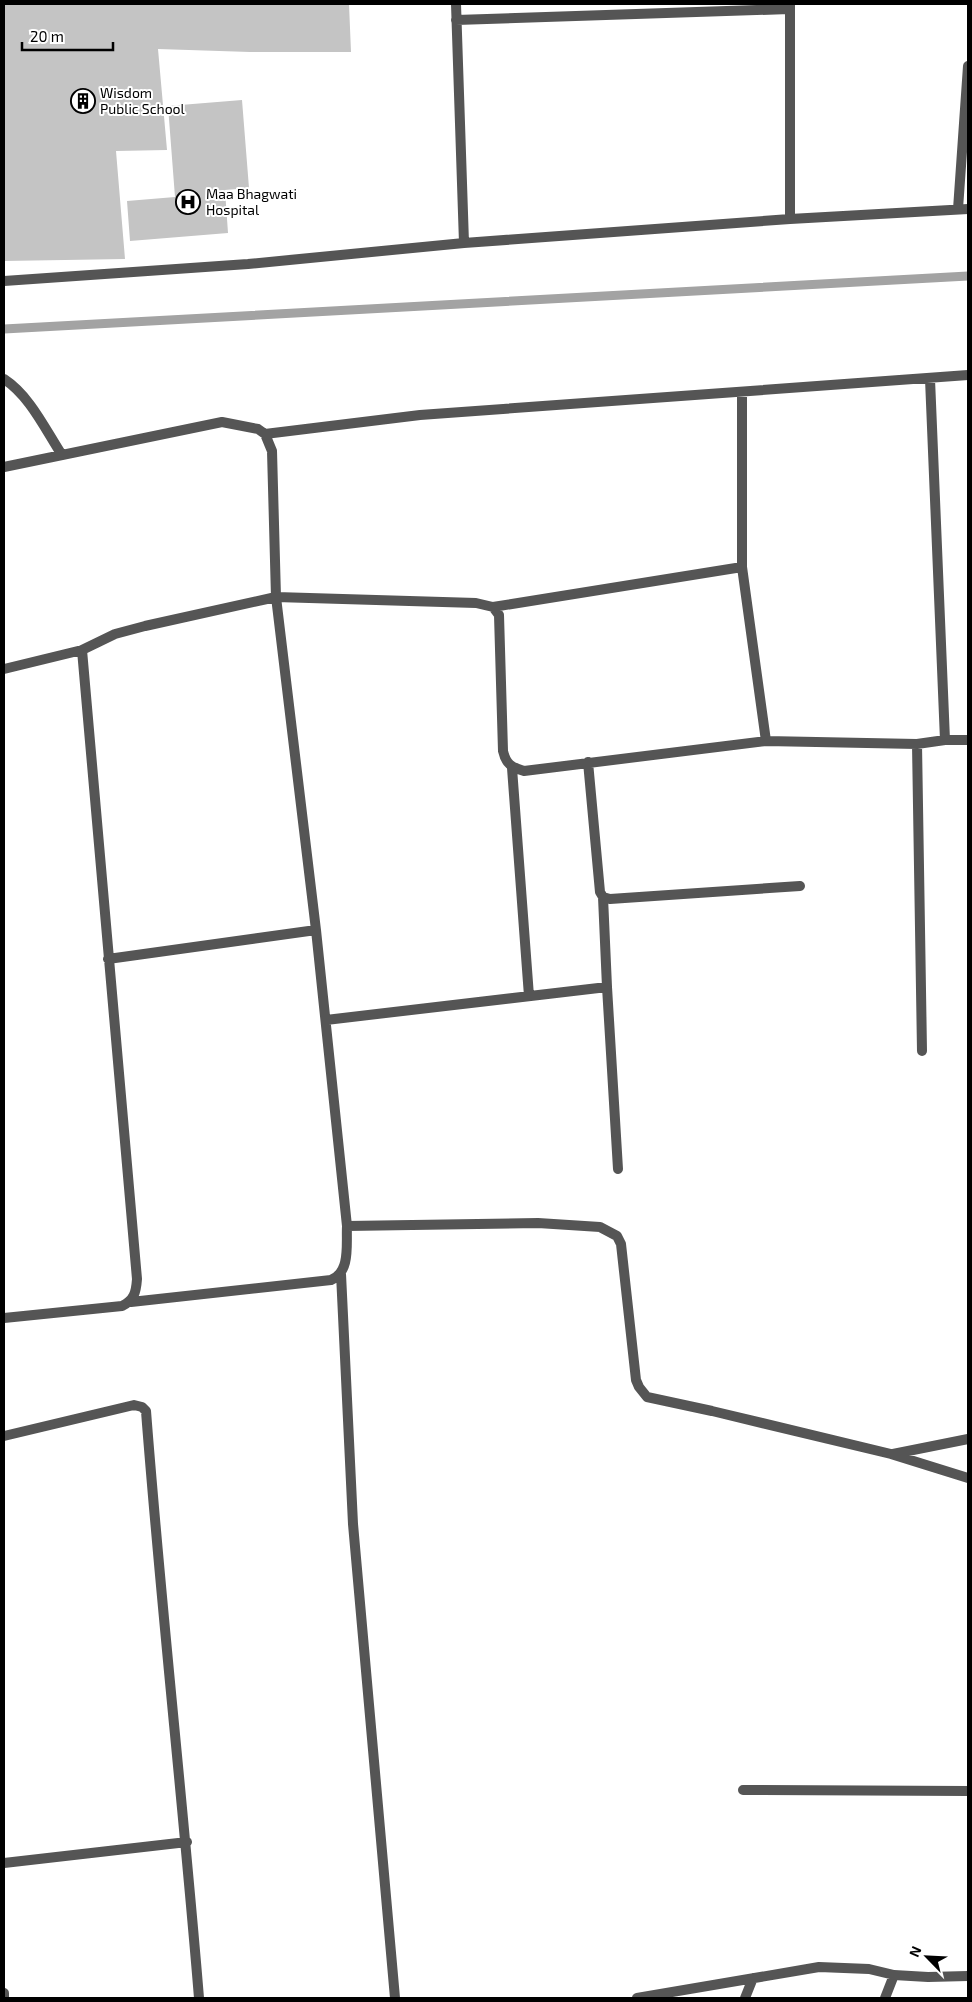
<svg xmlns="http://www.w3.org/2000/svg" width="972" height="2002" font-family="'Exo 2',sans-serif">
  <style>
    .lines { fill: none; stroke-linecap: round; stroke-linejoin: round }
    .stream { stroke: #a3a3a3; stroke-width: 9 }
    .building { fill: #c4c4c4 }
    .street { stroke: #555; stroke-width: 10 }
    .labels { text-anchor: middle; stroke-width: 4; stroke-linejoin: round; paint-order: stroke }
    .poi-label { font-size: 14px; fill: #000; stroke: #fff; text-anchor: start }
  </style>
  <rect width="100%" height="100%" fill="#fff"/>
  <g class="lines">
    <!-- stream -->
    <path class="stream" d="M4,329L968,276"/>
  </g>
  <!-- building -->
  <path class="building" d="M4,4H349L351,52H250L158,49L167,150L116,151L125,259L4,261Z
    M242,100L249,188L225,190L228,233L130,241L127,201L175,197L168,106Z"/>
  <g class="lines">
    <!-- street -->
    <path class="street" d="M456,4L464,243
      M790,4V219
      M456,20L789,9
      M958,209L968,66
      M4,281L248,264L464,243L790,219L968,209
      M4,379C30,396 45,429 62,455
      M930,379L945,740
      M742,392V567L766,741
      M265,434L420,415L968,375
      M4,467L222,422L258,429L265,434L272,451L276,597L316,930L347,1226C346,1244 351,1272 331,1280L131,1302
      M493,607L742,567
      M4,669L82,650L115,634L145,626L276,597L476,603L493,607L499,615L503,751C506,764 511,767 524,771L766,741L917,744L945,740H968
      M917,744L922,1051
      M588,762L600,892L603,897L610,899L800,886
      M512,768L529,996
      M603,897L607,987L618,1169
      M108,959L316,930
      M326,1020L607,987
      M347,1226L538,1223L600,1227L617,1236L621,1244L636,1380L639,1387L647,1397L712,1411L891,1454L968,1478
      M341,1274L353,1524L395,1998
      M4,1318L122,1306C134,1300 136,1293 137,1279L82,650
      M4,1436L134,1405L142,1407L146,1411C161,1607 183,1802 199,1998
      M893,1454L968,1439
      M743,1790L968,1791
      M4,1863L187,1842
      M4,1993V1998
      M637,1998L819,1967L869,1969L894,1975L928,1977L968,1976
      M745,1998L753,1978
      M885,1998L894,1975"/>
  </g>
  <!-- icons -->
  <defs>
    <symbol id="building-ring" viewBox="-11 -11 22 22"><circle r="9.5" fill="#fff" stroke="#000" stroke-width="1.5"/><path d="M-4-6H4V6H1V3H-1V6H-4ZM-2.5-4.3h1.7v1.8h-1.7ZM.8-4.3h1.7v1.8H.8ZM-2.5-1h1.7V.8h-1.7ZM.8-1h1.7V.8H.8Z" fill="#000"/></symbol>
    <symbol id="hospital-ring" viewBox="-11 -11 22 22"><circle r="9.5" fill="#fff" stroke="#000" stroke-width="1.5"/><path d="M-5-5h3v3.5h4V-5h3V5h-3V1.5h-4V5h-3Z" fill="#000"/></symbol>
  </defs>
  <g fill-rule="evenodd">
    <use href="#building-ring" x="69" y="87" width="28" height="28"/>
    <use href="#hospital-ring" x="174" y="188" width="28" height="28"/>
  </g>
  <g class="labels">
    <!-- poi labels -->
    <g class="poi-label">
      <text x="100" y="98">Wisdom<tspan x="100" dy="16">Public School</tspan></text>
      <text x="206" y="199">Maa Bhagwati<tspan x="206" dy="16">Hospital</tspan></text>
    </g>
  </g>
  <!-- border -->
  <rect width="972" height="2002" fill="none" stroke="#000000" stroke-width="10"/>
  <!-- north arrow -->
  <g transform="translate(927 1957) rotate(294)" stroke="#ffffff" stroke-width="4" paint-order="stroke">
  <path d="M0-4L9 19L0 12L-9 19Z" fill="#000000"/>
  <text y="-8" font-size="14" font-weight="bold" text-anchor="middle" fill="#000000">N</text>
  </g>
  <!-- scale -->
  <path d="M22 42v8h91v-8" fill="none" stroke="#000000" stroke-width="2.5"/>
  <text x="30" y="42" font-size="15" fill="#000000" stroke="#ffffff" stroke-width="4" paint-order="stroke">20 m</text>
</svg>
